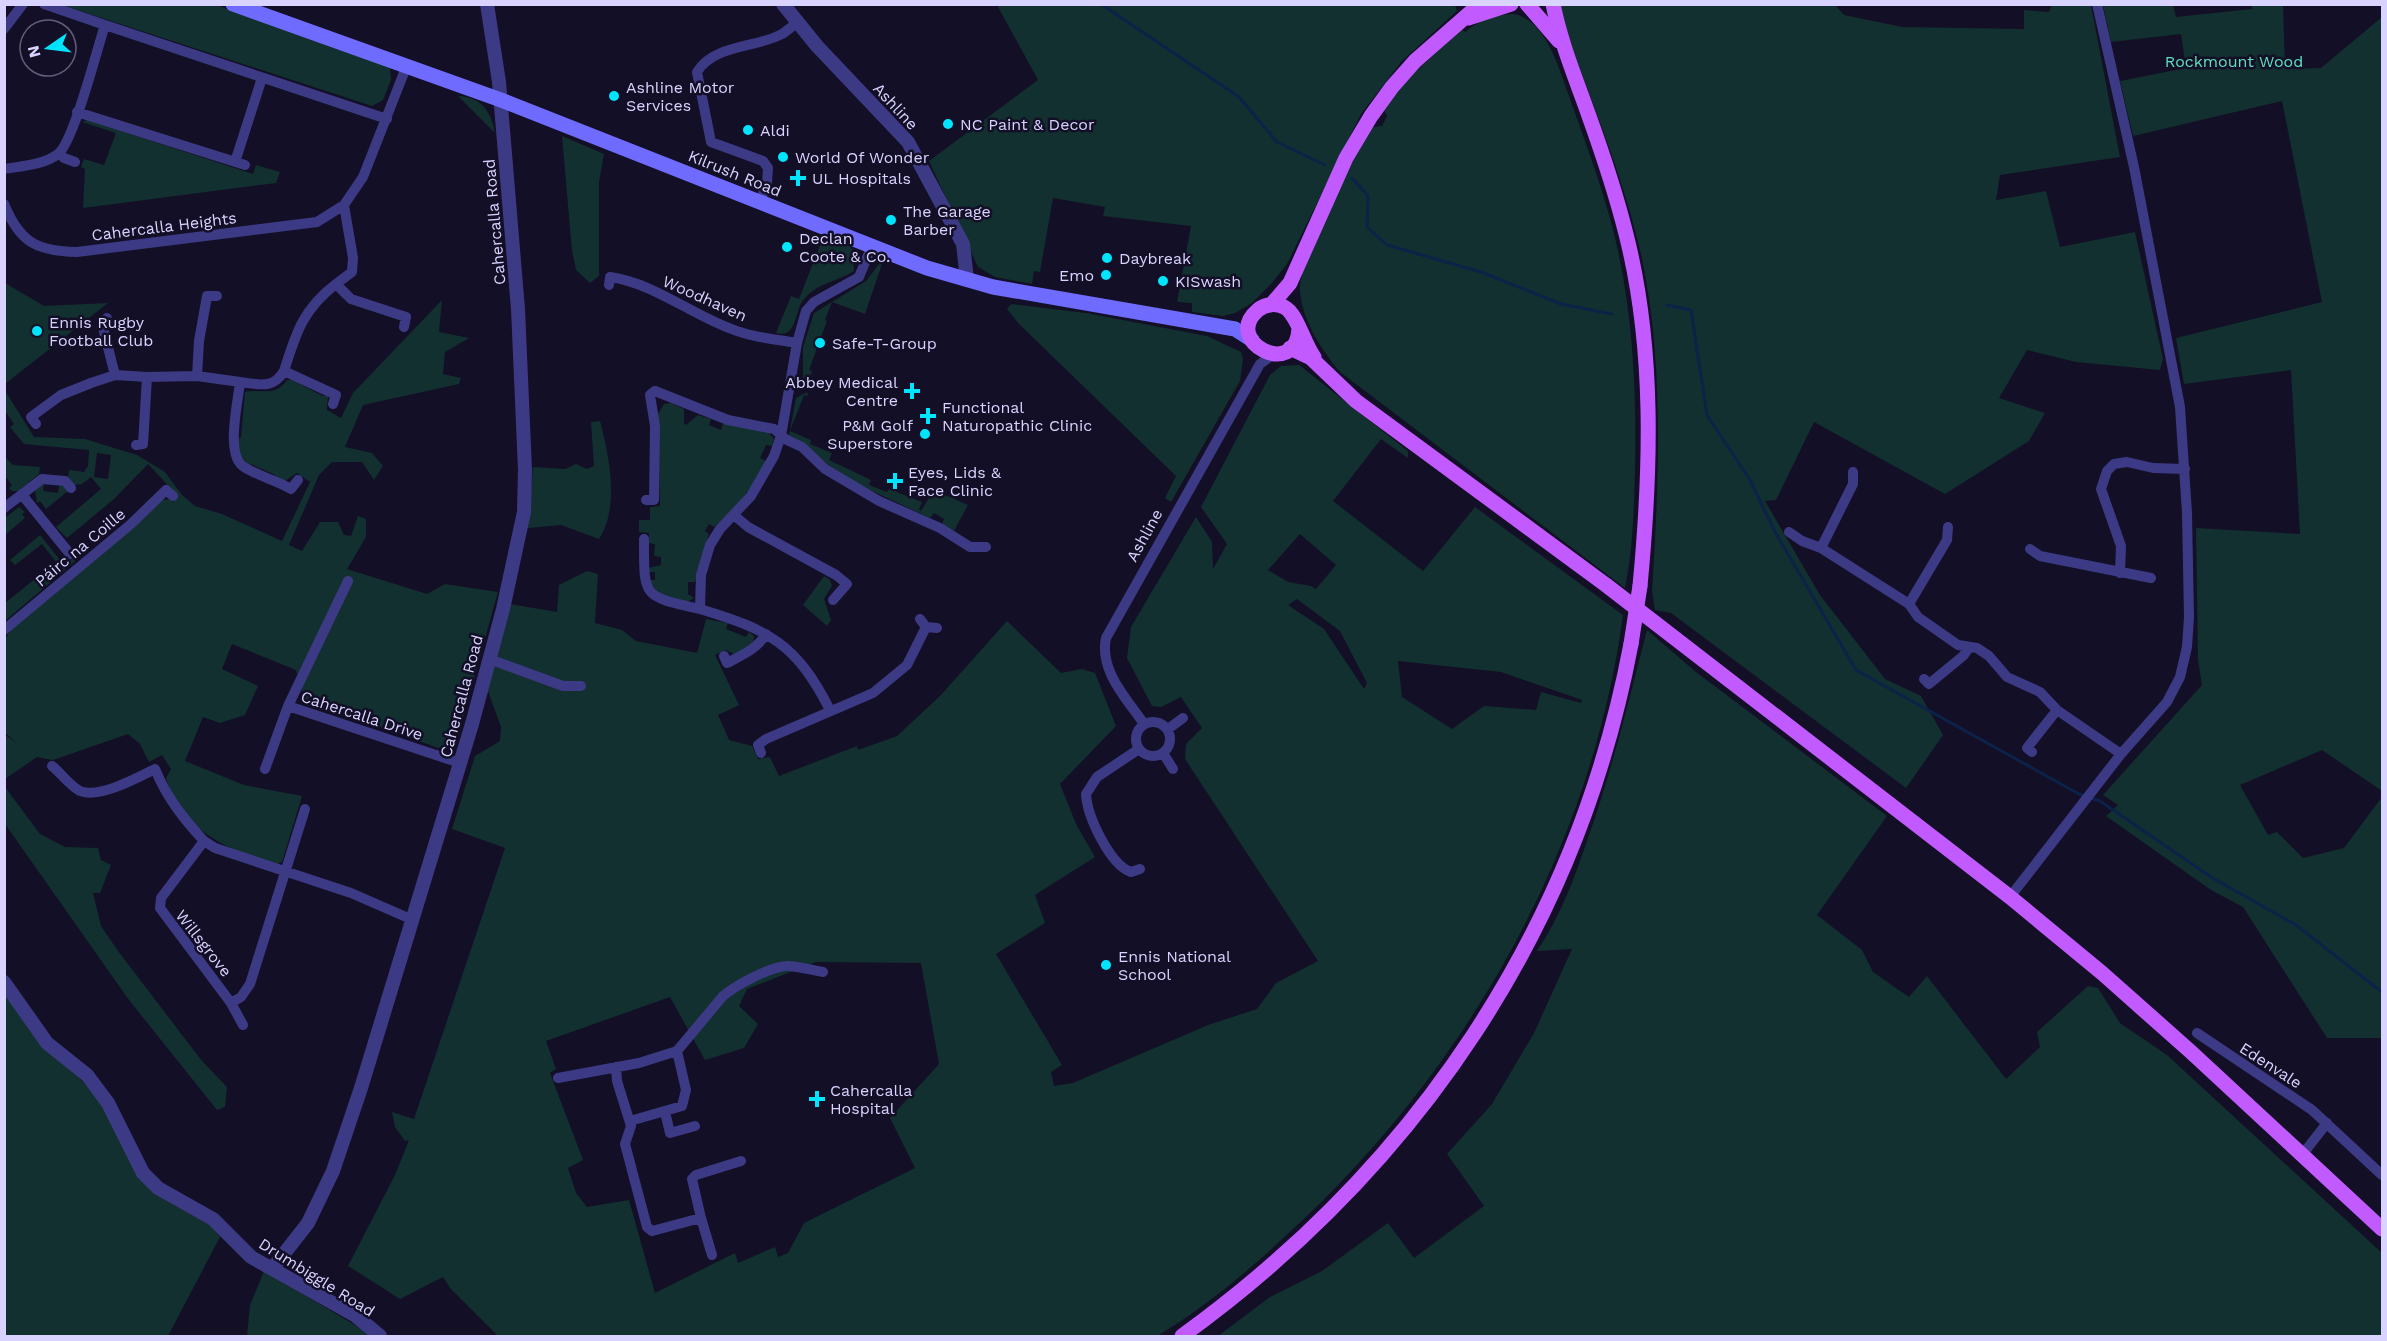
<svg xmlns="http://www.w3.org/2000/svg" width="2387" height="1341" font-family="'Work Sans',sans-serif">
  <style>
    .green { fill: #12302f; fill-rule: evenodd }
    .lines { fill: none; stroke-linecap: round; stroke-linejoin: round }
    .stream { stroke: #0c2248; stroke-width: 3 }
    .minor { stroke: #3d3a85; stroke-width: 10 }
    .tertiary { stroke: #3d3a85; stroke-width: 14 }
    .secondary { stroke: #6f6bff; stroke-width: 15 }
    .primary { stroke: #c25bff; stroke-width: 15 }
    .primary-bridge { stroke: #c25bff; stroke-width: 15 }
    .poi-dot { fill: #00e5ff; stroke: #130f26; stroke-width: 2 }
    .labels { text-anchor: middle; stroke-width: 5; stroke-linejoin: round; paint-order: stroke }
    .park-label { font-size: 16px; fill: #5fe0c0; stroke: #130f26 }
    .poi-label { font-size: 16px; fill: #d9d4ff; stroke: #130f26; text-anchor: start }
    .street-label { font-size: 16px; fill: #d9d4ff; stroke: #130f26 }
  </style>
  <rect width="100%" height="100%" fill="#130f26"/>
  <!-- green -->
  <path class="green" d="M62,5H216L385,64L390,67L391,80L383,100L372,106Z
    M997,5H1455L1457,11L1402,61L1361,114L1287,264L1271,284L1252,303L1235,313L1223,316L1192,312V303L1177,302L1191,226L1103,216L1105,207L1053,198L1040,272L1034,271L1032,284L995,277L978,267L929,161L1038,80Z
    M1557,5H1835L1844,15L1902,27L2024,29V10L2049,12L2052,5H2091L2120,157L2000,175L1996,200L2046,191L2060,247L2135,232L2163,359L2160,370L2076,362L2027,350L1999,398L2045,413L2029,441L1945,494L1814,422L1776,500L1765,501L1820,595L1885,679L1921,696L1943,735L1906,788L1671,613L1655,610L1652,591C1659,478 1665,361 1640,250C1620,165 1585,87 1557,5Z
    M2103,5H2173L2176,17L2252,9V5H2283L2285,69L2321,68L2382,17V791L2322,750L2240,785L2268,835L2277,832L2303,858L2344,848L2382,797V1038H2327L2243,907L2211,890L2106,816L2118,805L2103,795L2202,685L2198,660L2196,528L2300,534L2291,370L2184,384L2176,338L2322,302L2282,101L2133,136L2120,81L2186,68L2181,34L2111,42Z
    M1513,14C1545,18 1559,68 1569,96C1582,133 1596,170 1607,208C1632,292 1637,382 1635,470C1634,509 1633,549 1625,588L1340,372C1321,349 1303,322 1300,292C1297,261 1352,163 1368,133L1373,127L1382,126L1387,116L1384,110L1404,82L1462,29L1465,32C1480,20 1493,15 1513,14Z
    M458,96C482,97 491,112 495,133Z
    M87,120L253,174L256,165L280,172L276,183L83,208L85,169L81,167L84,159L104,165L116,133L82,122Z
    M562,136L604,154L599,182V276L590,283L576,270L572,251Z
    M824,235L848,244L853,250L854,271C837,282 815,283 802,302C794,314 797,338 776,333L791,296L799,299Z
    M879,264H882L865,314L832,302L825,320L827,321L809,370L812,371L809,381L803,378V347L814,313L866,281Z
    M5,283L44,306L108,303L5,384Z
    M442,300L439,332L469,338L445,352L443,374L461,378L459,384L363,405L345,447L372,453L383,466L374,480L362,462H332L319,475L289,545L302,551L320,522H338L344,535L351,536L358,516L366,519V537L347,569L427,594L445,584L498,592L456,742L438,748L304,699L296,670L232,644L222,669L258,686L245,715L220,723L203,717L185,761L244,785L302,796L282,862L275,865C226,848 183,832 166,778L171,769L162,755L149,762L140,744L128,734L53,760L37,757L5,779V735L17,743L5,733V639L11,630L162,500L169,499L173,502L178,496L148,464L114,499L67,538L56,527L101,489L91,477L82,484L74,485L68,477L69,470L84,472L88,466L89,450L24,444L10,427L14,424L5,411L4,389L34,437L85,439L137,455L165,472L182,495L195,506L222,514L282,541L310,482L297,473L285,481L278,479L275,475L251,464L249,466L240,455L237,441L241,437L245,392C261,388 275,398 287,380H292L323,396L328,395L327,410L341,418L353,393ZM97,453L111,455L108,479L94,477Z
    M1011,304L1086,313L1207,336L1241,352L1243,359L1240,381L1171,502L1165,498L1176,476L1019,324L1007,309Z
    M1299,365L1408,451V458L1381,439L1333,501L1423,571L1475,507L1623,615C1591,856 1459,1081 1279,1242C1241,1277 1201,1310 1157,1336H498L450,1288L443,1277L400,1299L348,1266L395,1175L409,1140L405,1141L395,1127L392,1112L414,1119L505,848L452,829L475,756L500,741L501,727L488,691L510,604L557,612L559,585L587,571L598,574L595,623L622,630L636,641L697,653L706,619L728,623L726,629L746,637L749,632L754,636L753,644L736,655L726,650L715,655L739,705L718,715L729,740L752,746L758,759L770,757L779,776L857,746L858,750L897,736L940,696L1007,621L1061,673L1082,669L1095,673L1116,726L1060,784L1076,824L1095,857L1035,895L1045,923L996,954L1062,1065L1051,1072L1054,1086L1073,1083L1208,1025L1257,1009L1276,983L1318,961L1185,759L1186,744L1202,728L1181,697L1161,707L1152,706L1127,658L1131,627L1196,517L1212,542L1213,569L1227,544L1201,507L1270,375L1281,366ZM1300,534L1336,565L1316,589L1311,586L1288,582L1268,570ZM1297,599L1340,631L1367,683L1364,689L1324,629L1288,605ZM1398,661L1501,672L1582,700L1581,703L1541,692L1536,710L1484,706L1452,729L1402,697ZM816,962L921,963L939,1064L890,1118L915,1168L804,1223L788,1253L778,1257L775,1247L738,1263L735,1253L655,1293L629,1200L587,1207L576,1193L568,1168L583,1160L550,1073L556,1069L546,1041L670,997L705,1060L744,1048L758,1024L739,1006L747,989Z
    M807,392L808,396L804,395L790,431L811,440L810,444L832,453L829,460L871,480L869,485L887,492L889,489L922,502L919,509L921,511L934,490L968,505L954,531L942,524L944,519L934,513L930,518L849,480L789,436L796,398Z
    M671,403L684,409V423L686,425L698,415L711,419L709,425L721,430L723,423L768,432L774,439L772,446L766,445L760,458L766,461L756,480L733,512L714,527L709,524L705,531L709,534L695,582H688V594L694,598C680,609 655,594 649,580H655V572H649L648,568L661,565V557L654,556L655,544L649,543V533L639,532V520H650V507L660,506L658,414L664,404Z
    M600,421C609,455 620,507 599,539L561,525L528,528L533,467L565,469L576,464L587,469L594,466L591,422Z
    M4,456L13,465L40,467L39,474L18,491H12L9,488L12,485L5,476Z
    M44,483L43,491L58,493L59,485H62L68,491L46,509L40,501L37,503L35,490Z
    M19,507L25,512L22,514L25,518L5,535V518Z
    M40,535L64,565L77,555L79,558L5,621V603L56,562L42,544L15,565L10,560Z
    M824,576L830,580L832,586L824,599L831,620L827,626L803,605Z
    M1647,630L1696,672L1887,816L1817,915L1862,950L1873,972L1909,997L1927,976L2006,1079L2040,1047L2037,1032L2088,986L2098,988L2120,1023L2167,1055L2382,1253V1336H1218L1270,1297L1322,1271L1388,1223L1414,1258L1484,1206L1447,1154L1492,1104L1534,1033L1572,949L1537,951C1560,917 1575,877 1588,838C1612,770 1629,700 1647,630Z
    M5,787L40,834L65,847L98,848L101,860L111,865L100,893H93L101,926L118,951L202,1061L227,1087L225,1107L217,1110L129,1000L5,824Z
    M4,988L97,1099L118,1129L135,1166L211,1225L220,1237L168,1336H5Z
    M264,1271L365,1331L368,1334L366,1336H247L250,1305Z"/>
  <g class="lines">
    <!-- stream -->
    <path class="stream" d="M1101,4L1239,97L1277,142L1325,165
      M1352,178L1368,196L1367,227L1387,245L1481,272L1561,304L1612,314
      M1667,305L1691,310L1707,415L1750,480L1775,532L1856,670L2079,794L2100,801L2211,877L2296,925L2382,992"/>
    <!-- minor -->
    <path class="minor" d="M44,4L105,25
      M4,29L23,4
      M77,112L245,165
      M59,153L64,158L75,162
      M235,162L262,78
      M4,169C21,166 44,165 58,154C74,141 97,49 105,25L387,119
      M760,202L767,183L768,168L763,161L711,142L697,72C714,44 757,48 782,34C787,31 792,26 797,23
      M4,204C20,243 37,251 77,252L317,222L344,205L363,177L407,65
      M336,284L352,272L353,258L344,205
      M609,285L610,277C653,283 689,313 729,328C750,337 774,339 797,343
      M217,296H207L199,341L197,376L240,382
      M107,318L102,324L115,375
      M284,371C273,390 258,384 240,382C238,402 225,456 244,467C258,476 276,480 291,489L298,480
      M333,404L336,395L284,371C296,333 303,309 336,284L351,299L406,317L404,327
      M36,424L31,417L61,395L91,383L115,375L147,377
      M136,445L143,444L147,377L197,376
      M1853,472V484L1821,548L1909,604L1918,617L1958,645L1977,648L1989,656L2007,677L2040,692L2057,710L2121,754
      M23,496L70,554
      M646,500H654L655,426L650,395L655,391L728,420L774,429L787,440L802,447L825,469L879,501L940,528L970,547H986
      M4,508L42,479L65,481L71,488
      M735,516L748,527L836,575L847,584L833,600
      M1789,532L1802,541L1821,548
      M644,539C644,598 642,596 700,609
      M2030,549L2040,556L2151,578
      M2120,573L2121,546L2101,489L2107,471L2114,464L2127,462L2153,468L2185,469
      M1909,604L1947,540L1948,527
      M920,619L926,627L937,628
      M4,630L131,524L166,490L173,496
      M724,656L727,663C742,655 757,649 766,634
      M489,659L563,686H581
      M1924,679L1929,684L1963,656L1969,648
      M288,706L348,581
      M830,710C796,643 769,630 700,609L701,575L710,545L720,529L751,496L774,456L781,436L797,343L806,311L814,302L859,277L871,248
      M1136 739a17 17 0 1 1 34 0a17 17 0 1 1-34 0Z
      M1144,724C1127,699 1099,671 1106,638L1260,364L1274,354
      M1168,729L1183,718
      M1139,749L1097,777L1086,794C1087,816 1110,865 1131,872L1140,869
      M2032,752L2027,748L2057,710
      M761,753L758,745L766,739L873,693L907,665L926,627
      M1163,753L1173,769
      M52,766C61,773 70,786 80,791C99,799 139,777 155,769C167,798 183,818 204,841L161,898L160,908L231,1003L243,1025
      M265,769L288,706L460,763
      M204,841L215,848L351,893L413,920
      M2010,897L2121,754L2167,702L2180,677L2187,647L2189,617L2187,513L2180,407L2134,167L2097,4
      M231,1003L241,997L250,984L305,809
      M2197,1033L2312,1110L2382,1175
      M616,1067L617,1081L631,1126L625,1144L647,1227L652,1231L701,1218L712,1255
      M558,1078L639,1063L677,1051L723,996C736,985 773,965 789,966C800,967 812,970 823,972
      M665,1112L670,1133L695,1126
      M630,1121L682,1106L686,1090L677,1051
      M2302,1155L2327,1123
      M701,1218L692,1179L696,1175L741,1161"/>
    <!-- tertiary -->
    <path class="tertiary" d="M783,4L817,46L908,142L963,244L967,280
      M4,982L47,1043L87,1075L108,1103L143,1173L158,1188L213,1219L251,1257L356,1316L380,1336
      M272,1269L308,1223L333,1171L361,1088L472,724L503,609L524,512L525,470L518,309L499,82L487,4"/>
    <!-- secondary -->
    <path class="secondary" d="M233,4L501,100L927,268L993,287L1235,329L1252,340"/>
    <!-- primary -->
    <path class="primary" d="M1527,4L1559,41
      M1553,4C1561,44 1576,79 1589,116C1603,155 1616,194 1626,234C1655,348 1651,470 1640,586
      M1468,18L1511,4
      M1271,305L1290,283L1346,158L1371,116L1392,87L1415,61L1480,4
      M1299,328C1297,381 1221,341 1258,310C1265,304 1276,303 1284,307C1297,313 1304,344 1314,357
      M1290,348L1311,358L1356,401L1606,585L2010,897L2102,973L2191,1052L2382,1229
      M1182,1336C1417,1166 1577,930 1631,644"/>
    <!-- primary-bridge -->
    <path class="primary-bridge" d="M1631,644L1640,586"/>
  </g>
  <!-- markers -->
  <g class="poi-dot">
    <circle cx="614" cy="96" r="6"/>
    <circle cx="948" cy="124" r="6"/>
    <circle cx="748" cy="130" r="6"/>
    <circle cx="783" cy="157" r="6"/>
    <path d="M795 169h6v6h6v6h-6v6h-6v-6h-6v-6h6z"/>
    <circle cx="891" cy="220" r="6"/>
    <circle cx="787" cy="247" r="6"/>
    <circle cx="1107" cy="258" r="6"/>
    <circle cx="1106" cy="275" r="6"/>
    <circle cx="1163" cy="281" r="6"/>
    <circle cx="37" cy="331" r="6"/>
    <circle cx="820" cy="343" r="6"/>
    <path d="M909 382h6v6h6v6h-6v6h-6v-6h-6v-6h6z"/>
    <path d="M925 407h6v6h6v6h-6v6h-6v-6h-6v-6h6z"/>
    <circle cx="925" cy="434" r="6"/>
    <path d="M892 472h6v6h6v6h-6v6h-6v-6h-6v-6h6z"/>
    <circle cx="1106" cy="965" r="6"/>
    <path d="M814 1090h6v6h6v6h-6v6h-6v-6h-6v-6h6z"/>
  </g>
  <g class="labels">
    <!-- park labels -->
    <g class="park-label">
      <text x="2234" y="67">Rockmount Wood</text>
    </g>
    <!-- poi labels -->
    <g class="poi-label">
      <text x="626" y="93">Ashline Motor<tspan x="626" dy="18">Services</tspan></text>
      <text x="960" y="130">NC Paint &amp; Decor</text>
      <text x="760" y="136">Aldi</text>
      <text x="795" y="163">World Of Wonder</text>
      <text x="812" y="184">UL Hospitals</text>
      <text x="903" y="217">The Garage<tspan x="903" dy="18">Barber</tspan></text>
      <text x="799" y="244">Declan<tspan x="799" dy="18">Coote &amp; Co.</tspan></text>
      <text x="1119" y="264">Daybreak</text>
      <text x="1094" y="281" text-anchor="end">Emo</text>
      <text x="1175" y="287">KISwash</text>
      <text x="49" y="328">Ennis Rugby<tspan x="49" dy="18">Football Club</tspan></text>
      <text x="832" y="349">Safe-T-Group</text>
      <text x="898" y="388" text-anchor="end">Abbey Medical<tspan x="898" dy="18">Centre</tspan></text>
      <text x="942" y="413">Functional<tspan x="942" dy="18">Naturopathic Clinic</tspan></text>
      <text x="913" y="431" text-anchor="end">P&amp;M Golf<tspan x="913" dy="18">Superstore</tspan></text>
      <text x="908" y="478">Eyes, Lids &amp;<tspan x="908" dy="18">Face Clinic</tspan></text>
      <text x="1118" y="962">Ennis National<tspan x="1118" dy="18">School</tspan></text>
      <text x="830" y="1096">Cahercalla<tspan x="830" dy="18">Hospital</tspan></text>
    </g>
    <!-- street labels -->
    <g class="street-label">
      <text transform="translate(896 106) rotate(47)" y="6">Ashline</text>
      <text transform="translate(735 173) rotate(22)" y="6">Kilrush Road</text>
      <text transform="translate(494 222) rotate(-95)" y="6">Cahercalla Road</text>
      <text transform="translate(164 226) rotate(-7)" y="6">Cahercalla Heights</text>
      <text transform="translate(705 298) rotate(24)" y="6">Woodhaven</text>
      <text transform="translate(1144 535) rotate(-61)" y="6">Ashline</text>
      <text transform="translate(80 547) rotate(-40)" y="6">Páirc na Coille</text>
      <text transform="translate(461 696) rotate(-75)" y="6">Cahercalla Road</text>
      <text transform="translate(362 715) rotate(18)" y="6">Cahercalla Drive</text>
      <text transform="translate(204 943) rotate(52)" y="6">Willsgrove</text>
      <text transform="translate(2271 1065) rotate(33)" y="6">Edenvale</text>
      <text transform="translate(317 1277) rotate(32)" y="6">Drumbiggle Road</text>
    </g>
  </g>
  <!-- border -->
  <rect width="2387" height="1341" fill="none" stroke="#d9d4ff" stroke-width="12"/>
  <!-- north arrow -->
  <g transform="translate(48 48) rotate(256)"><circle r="28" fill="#130f26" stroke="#625e7d" stroke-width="1.5"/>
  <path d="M0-4.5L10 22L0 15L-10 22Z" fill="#00e5ff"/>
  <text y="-9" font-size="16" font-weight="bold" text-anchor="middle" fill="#d9d4ff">N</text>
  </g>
</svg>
